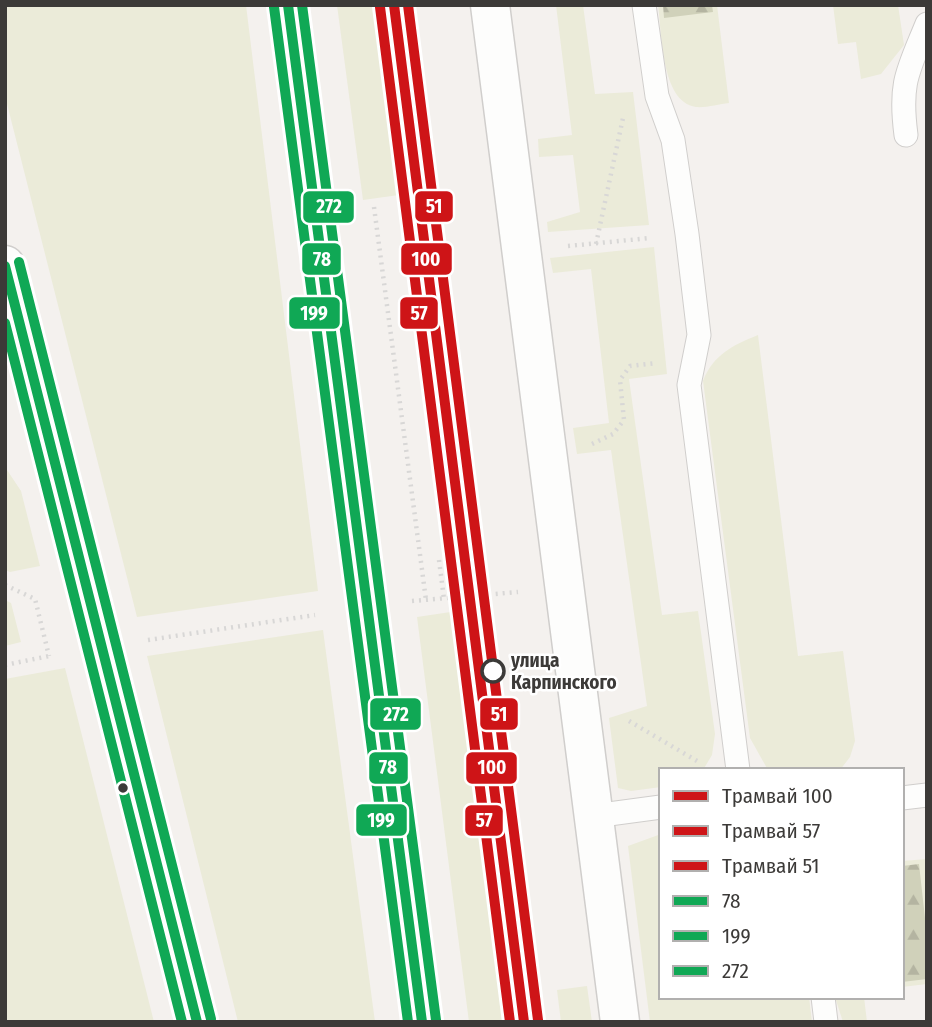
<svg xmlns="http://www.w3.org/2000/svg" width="932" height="1027" font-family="'Fira Sans Condensed',sans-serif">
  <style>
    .grass { fill: #ebebd9 }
    .forest { fill: url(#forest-firs) }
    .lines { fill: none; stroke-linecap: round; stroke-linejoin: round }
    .lane-casing { stroke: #d0cecc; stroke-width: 25 }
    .street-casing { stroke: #d0cecc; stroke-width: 41 }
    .primary-casing { stroke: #d0cecc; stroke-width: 41 }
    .path { stroke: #d8d7d6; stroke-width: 4.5; stroke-dasharray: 2 5; stroke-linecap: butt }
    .lane { stroke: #fdfdfc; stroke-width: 23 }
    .street { stroke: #fdfdfc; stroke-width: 38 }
    .primary { stroke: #fdfdfc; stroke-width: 38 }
    .bus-1-casing { stroke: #fff; stroke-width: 16 }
    .bus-2-casing { stroke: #fff; stroke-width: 16 }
    .bus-3-casing { stroke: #fff; stroke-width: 16 }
    .bus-1 { stroke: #10a855; stroke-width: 10 }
    .bus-2 { stroke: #10a855; stroke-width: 10 }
    .bus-3 { stroke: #10a855; stroke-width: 10 }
    .tram-1-casing { stroke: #fff; stroke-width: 16 }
    .tram-2-casing { stroke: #fff; stroke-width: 16 }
    .tram-3-casing { stroke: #fff; stroke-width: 16 }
    .tram-1 { stroke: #ce1417; stroke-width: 10 }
    .tram-2 { stroke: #ce1417; stroke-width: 10 }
    .tram-3 { stroke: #ce1417; stroke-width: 10 }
    .stop-dot { fill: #fff; stroke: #3c3a38; stroke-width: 3.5 }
    .bus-dot { fill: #3c3a38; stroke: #fff; stroke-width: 2.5 }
    .labels { text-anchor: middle; stroke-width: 5; stroke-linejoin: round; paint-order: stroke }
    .stop-label { font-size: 19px; font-weight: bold; fill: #3c3a38; stroke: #fff; text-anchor: start }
    .line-badge { stroke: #fff; stroke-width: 2.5 }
    .badge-label { font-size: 19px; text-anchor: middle; font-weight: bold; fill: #fff }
  </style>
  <defs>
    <pattern id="forest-firs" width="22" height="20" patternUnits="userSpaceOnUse" patternTransform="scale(1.75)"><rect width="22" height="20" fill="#d0d1ba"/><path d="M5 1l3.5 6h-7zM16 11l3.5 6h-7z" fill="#b4b4a1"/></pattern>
  </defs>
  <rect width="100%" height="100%" fill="#f4f1ee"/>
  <!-- grass -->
  <path class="grass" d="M5,5H246L318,591L137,617L5,96Z
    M337,5H382L406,194L363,200Z
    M556,5H583L595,94L633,92L649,225L548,232L547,222L580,212L573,155L539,157L538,139L572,135Z
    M658,5H717L729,103C719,104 706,108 696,107C661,102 662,33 658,5Z
    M833,5H898L904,45L881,74L861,79L856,42L838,44Z
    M654,247L667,374L629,379L662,615L698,611L715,734L712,755L703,770H661V787L631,791L618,788L609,718L647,706L611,450L577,454L573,428L609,423L591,269L553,273L550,258Z
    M758,335L798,656L843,651L855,741L850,757L840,770H768L750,738L703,381C713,355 733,345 758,335Z
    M5,467L21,491L40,566L10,572L5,570Z
    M5,600L11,603L21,642L5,646Z
    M464,610L516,1022H469L417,617Z
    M323,630L375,1022H238L147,656Z
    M65,668L154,1022H5V679Z
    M661,834V997H809L812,1022H650L628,846Z
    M927,859V984L902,987V861Z
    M587,986L592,1022H561L557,990Z
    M835,997H864L867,1022H843Z"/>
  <!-- forest -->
  <path class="forest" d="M663,5H712L713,12L664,18Z
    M919,864L927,936V979L902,982V866Z"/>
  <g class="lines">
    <defs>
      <path id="lane" d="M644,5L657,96L673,140L687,234L699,335L689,385L738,770
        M906,135C899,82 908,71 927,24
        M902,798L927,795
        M594,816L661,807
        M823,997L826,1022"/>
      <path id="street" d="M490,5L620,1022"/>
      <path id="primary" d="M288,5L422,1022
        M5,265L197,1022"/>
    </defs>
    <!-- lane casing -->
    <use href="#lane" class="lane-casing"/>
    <!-- street casing -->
    <use href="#street" class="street-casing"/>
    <!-- primary casing -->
    <use href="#primary" class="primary-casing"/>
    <!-- path -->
    <path class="path" d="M374,207L426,600
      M596,244L623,118
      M568,246L650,238
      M592,444L613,434L624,420L620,380L630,366L656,363
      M439,560L444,599
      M5,585L35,599L49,656
      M412,601L518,592
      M148,640L315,615
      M5,665L49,656
      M629,721L697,761"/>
    <!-- lane -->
    <use href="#lane" class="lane"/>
    <!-- street -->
    <use href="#street" class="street"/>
    <!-- primary -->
    <use href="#primary" class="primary"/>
    <defs>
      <path id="bus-1" d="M288,5L422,1022
        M5,266L197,1022"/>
      <path id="bus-2" d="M274,7L408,1022
        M5,323L182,1022"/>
      <path id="bus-3" d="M302,5L436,1020
        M19,262L211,1019"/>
    </defs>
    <!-- bus-1 casing -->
    <use href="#bus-1" class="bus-1-casing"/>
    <!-- bus-2 casing -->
    <use href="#bus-2" class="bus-2-casing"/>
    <!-- bus-3 casing -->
    <use href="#bus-3" class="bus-3-casing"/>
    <!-- bus-1 -->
    <use href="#bus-1" class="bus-1"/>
    <!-- bus-2 -->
    <use href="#bus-2" class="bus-2"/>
    <!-- bus-3 -->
    <use href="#bus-3" class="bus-3"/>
    <defs>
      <path id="tram-1" d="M394,5L524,1022"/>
      <path id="tram-2" d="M380,7L510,1022"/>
      <path id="tram-3" d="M408,5L538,1020"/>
    </defs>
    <!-- tram-1 casing -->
    <use href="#tram-1" class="tram-1-casing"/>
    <!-- tram-2 casing -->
    <use href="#tram-2" class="tram-2-casing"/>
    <!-- tram-3 casing -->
    <use href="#tram-3" class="tram-3-casing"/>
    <!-- tram-1 -->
    <use href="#tram-1" class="tram-1"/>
    <!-- tram-2 -->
    <use href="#tram-2" class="tram-2"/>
    <!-- tram-3 -->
    <use href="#tram-3" class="tram-3"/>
  </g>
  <!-- markers -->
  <circle class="stop-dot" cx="493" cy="671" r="11"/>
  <circle class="bus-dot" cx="123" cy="788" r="6"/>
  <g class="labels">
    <!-- stop labels -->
    <g class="stop-label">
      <text x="511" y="667">улица<tspan x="511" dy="22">Карпинского</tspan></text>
    </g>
  </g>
  <g class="line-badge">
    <rect x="414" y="190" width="40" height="33" rx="7" fill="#ce1417"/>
    <rect x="302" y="190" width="53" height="34" rx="7" fill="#10a855"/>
    <rect x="301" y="242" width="41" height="34" rx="7" fill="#10a855"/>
    <rect x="400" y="242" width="53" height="34" rx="7" fill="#ce1417"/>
    <rect x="288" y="296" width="53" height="34" rx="7" fill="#10a855"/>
    <rect x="399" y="296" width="40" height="34" rx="7" fill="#ce1417"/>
    <rect x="479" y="697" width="40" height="34" rx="7" fill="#ce1417"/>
    <rect x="369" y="697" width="53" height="34" rx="7" fill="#10a855"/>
    <rect x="368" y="751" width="41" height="34" rx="7" fill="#10a855"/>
    <rect x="465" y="751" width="53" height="34" rx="7" fill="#ce1417"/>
    <rect x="355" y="803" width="53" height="34" rx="7" fill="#10a855"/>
    <rect x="464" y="804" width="40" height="33" rx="7" fill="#ce1417"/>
  </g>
  <g class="badge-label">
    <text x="434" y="213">51</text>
    <text x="329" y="213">272</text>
    <text x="322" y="266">78</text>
    <text x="426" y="266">100</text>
    <text x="314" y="320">199</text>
    <text x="419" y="320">57</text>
    <text x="499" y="721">51</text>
    <text x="396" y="721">272</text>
    <text x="388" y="774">78</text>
    <text x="492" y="774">100</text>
    <text x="381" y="827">199</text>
    <text x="484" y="827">57</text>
  </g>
  <!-- border -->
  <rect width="932" height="1027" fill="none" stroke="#3c3a38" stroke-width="14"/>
  <!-- legend -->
  <rect x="659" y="768" width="245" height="231" fill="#ffffff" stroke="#b1b0af" stroke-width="2"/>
  <rect x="673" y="791" width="35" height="10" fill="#ce1417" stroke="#b1b0af" stroke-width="2"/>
  <text x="722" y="803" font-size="21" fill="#3c3a38">Трамвай 100</text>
  <rect x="673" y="826" width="35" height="10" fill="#ce1417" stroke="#b1b0af" stroke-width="2"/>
  <text x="722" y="838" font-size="21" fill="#3c3a38">Трамвай 57</text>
  <rect x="673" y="861" width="35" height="10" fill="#ce1417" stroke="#b1b0af" stroke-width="2"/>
  <text x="722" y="873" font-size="21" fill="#3c3a38">Трамвай 51</text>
  <rect x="673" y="896" width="35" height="10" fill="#10a855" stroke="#b1b0af" stroke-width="2"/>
  <text x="722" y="908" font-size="21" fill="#3c3a38">78</text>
  <rect x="673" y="931" width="35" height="10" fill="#10a855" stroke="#b1b0af" stroke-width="2"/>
  <text x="722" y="943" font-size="21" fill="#3c3a38">199</text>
  <rect x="673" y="966" width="35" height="10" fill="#10a855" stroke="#b1b0af" stroke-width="2"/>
  <text x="722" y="978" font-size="21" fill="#3c3a38">272</text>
</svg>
